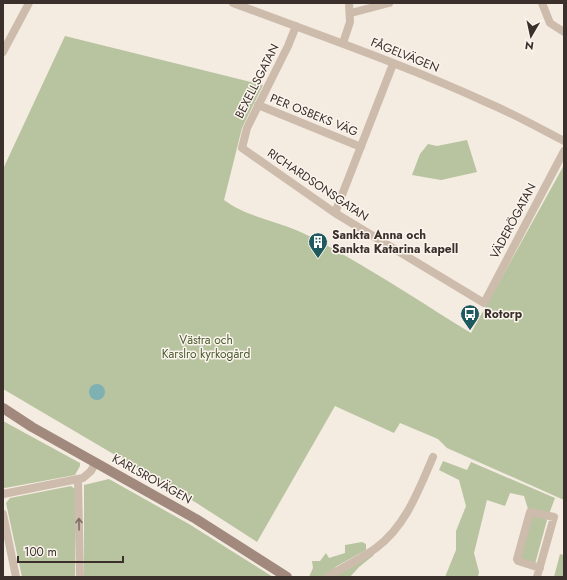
<svg xmlns="http://www.w3.org/2000/svg" width="567" height="580" font-family="Jost,sans-serif">
  <style>
    .green { fill: #b8c4a0 }
    .water { fill: #7fb0b2 }
    .lines { fill: none; stroke-linecap: round; stroke-linejoin: round }
    .street { stroke: #cdbbac; stroke-width: 8 }
    .secondary { stroke: #a18a7d; stroke-width: 10 }
    .oneway { stroke: #7d6f65 }
    .labels { text-anchor: middle; stroke-width: 3; stroke-linejoin: round; paint-order: stroke }
    .street-label { font-size: 12px; fill: #3b302b; stroke: #fbf5ee }
    .poi-label { font-size: 12px; font-weight: bold; fill: #3b302b; stroke: #fbf5ee; text-anchor: start }
    .park-label { font-size: 12px; fill: #4a5a2e; stroke: #fbf5ee }
  </style>
  <rect width="100%" height="100%" fill="#f4ebe1"/>
  <!-- green -->
  <path class="green" d="M65,36L263,85L242,128L224,200C248,218 280,221 307,235C364,264 417,300 471,333L564,165V500L447,448L438,439L400,423L394,433L335,406L257,542L195,502L3,389V169Z
    M467,140L477,172L441,180L412,175L420,154L428,144L437,146Z
    M3,421L80,463V466L75,475L5,488L3,487Z
    M443,461L467,470L471,462L555,498L549,514L528,509L524,496L510,493L505,506L487,500L474,553L479,572L478,577H445L456,550V531L466,506L459,480L439,470Z
    M109,479L189,524L273,577H84V485Z
    M71,486L75,489V577H22L6,503L10,498Z
    M531,516L545,518L547,520L535,564L520,560Z
    M362,542L366,544V550L337,566L324,577H309L313,568L312,561H320L326,553L329,558L345,553V545Z
    M373,554L374,555L359,567L350,577H334Z
    M560,554L564,555V577H554Z"/>
  <!-- water -->
  <path class="water" d="M89 392a8 8 0 1 1 16 0a8 8 0 1 1-16 0Z"/>
  <g class="lines">
    <!-- street -->
    <path class="street" d="M233,3C318,35 405,65 488,103C514,114 539,128 564,141
      M542,3L550,23L564,32
      M351,13L389,3
      M296,26L288,46L247,128L242,148L335,213L484,303L564,151
      M343,43L350,22L349,3
      M3,52L29,3
      M258,105L361,147
      M335,213L393,64
      M78,480L80,577
      M3,494L83,478L91,471L96,462
      M3,514L16,577
      M328,577C344,566 361,559 376,548C406,526 419,489 433,457
      M537,577L554,517L530,512L517,559L518,561L540,568"/>
    <!-- secondary -->
    <path class="secondary" d="M3,408L32,427L196,519L287,577"/>
  </g>
  <!-- one-way arrows -->
  <defs><path id="oneway-shaft" d="M-6 0H5M1.5-3L5.5 0L1.5 3" fill="none" stroke-width="1.6" stroke-linecap="round" stroke-linejoin="round"/></defs>
  <use class="oneway" href="#oneway-shaft" transform="translate(79 524) rotate(-91)"/>
  <!-- icons -->
  <defs>
    <symbol id="building-pin" viewBox="-11 -11 22 30"><path d="M0 17L-7.5 6A9.5 9.5 0 1 1 7.5 6Z" fill="#1f5a5e" stroke="#fbf5ee"/><path d="M-4-6H4V6H1V3H-1V6H-4ZM-2.5-4.3h1.7v1.8h-1.7ZM.8-4.3h1.7v1.8H.8ZM-2.5-1h1.7V.8h-1.7ZM.8-1h1.7V.8H.8Z" fill="#fff"/></symbol>
    <symbol id="bus-pin" viewBox="-11 -11 22 30"><path d="M0 17L-7.5 6A9.5 9.5 0 1 1 7.5 6Z" fill="#1f5a5e" stroke="#fbf5ee"/><path d="M-5-6H5V4H4V6H2V4H-2V6H-4V4H-5ZM-3.5-4V0h7V-4ZM-3.5 1.2v1.5H-2V1.2ZM2 1.2v1.5H3.5V1.2Z" fill="#fff"/></symbol>
  </defs>
  <g fill-rule="evenodd">
    <use href="#building-pin" x="307" y="231" width="22" height="30"/>
    <use href="#bus-pin" x="459" y="303" width="22" height="30"/>
  </g>
  <g class="labels">
    <!-- street labels -->
    <g class="street-label">
      <text transform="translate(405 55) rotate(22)" y="4">FÅGELVÄGEN</text>
      <text transform="translate(257 81) rotate(-63)" y="4">BEXELLSGATAN</text>
      <text transform="translate(314 115) rotate(22)" y="4">PER OSBEKS VÄG</text>
      <text transform="translate(318 185) rotate(34)" y="4">RICHARDSONSGATAN</text>
      <text transform="translate(513 221) rotate(-62)" y="4">VÄDERÖGATAN</text>
      <text transform="translate(152 479) rotate(29)" y="4">KARLSROVÄGEN</text>
    </g>
    <!-- poi labels -->
    <g class="poi-label">
      <text x="332" y="239">Sankta Anna och<tspan x="332" dy="14">Sankta Katarina kapell</tspan></text>
      <text x="484" y="318">Rotorp</text>
    </g>
    <!-- park labels -->
    <g class="park-label">
      <text x="206" y="344">Västra och<tspan x="206" dy="14">Karslro kyrkogård</tspan></text>
    </g>
  </g>
  <!-- border -->
  <rect width="567" height="580" fill="none" stroke="#3b302b" stroke-width="8"/>
  <!-- north arrow -->
  <g transform="translate(531 36) rotate(189)" stroke="#fbf5ee" stroke-width="3" paint-order="stroke">
  <path d="M0-3L7 15L0 10L-7 15Z" fill="#3b302b"/>
  <text y="-6" font-size="11" font-weight="bold" text-anchor="middle" fill="#3b302b">N</text>
  </g>
  <!-- scale -->
  <path d="M18 556v6h105v-6" fill="none" stroke="#3b302b" stroke-width="2"/>
  <text x="24" y="556" font-size="12" fill="#3b302b" stroke="#fbf5ee" stroke-width="3" paint-order="stroke">100 m</text>
</svg>
